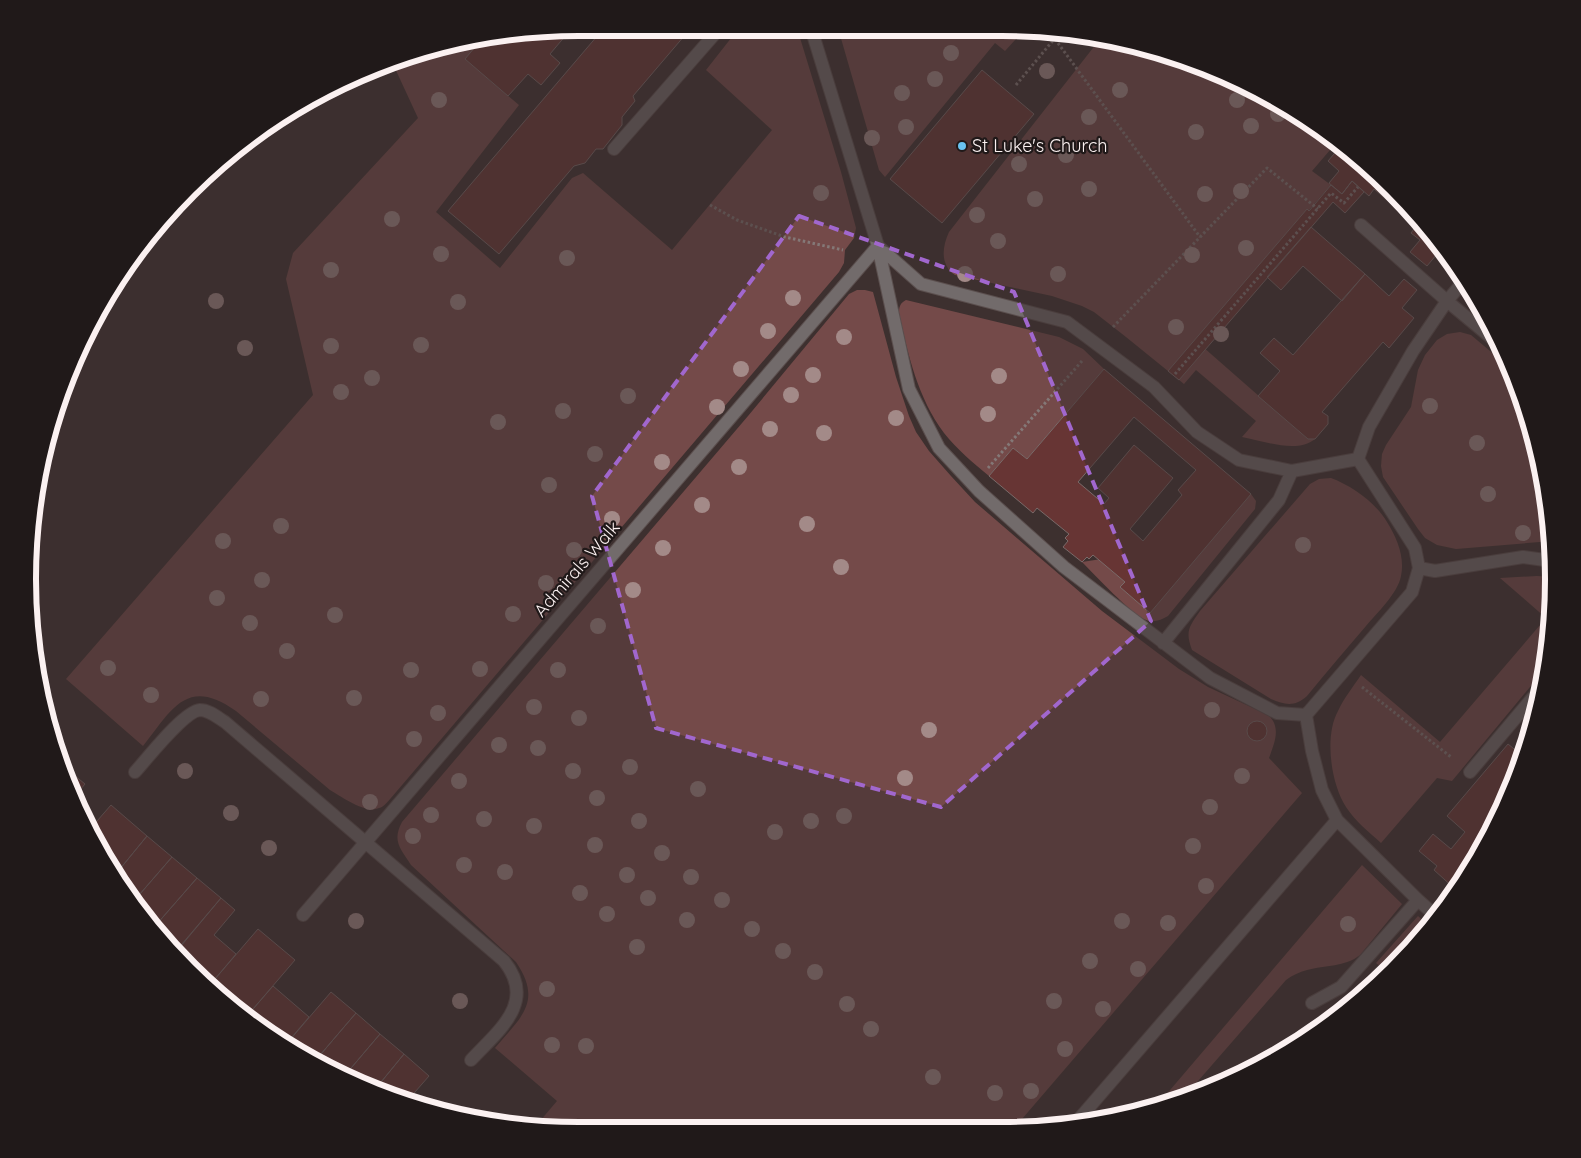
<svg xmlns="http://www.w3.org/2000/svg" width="1581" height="1158" font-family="Quicksand,sans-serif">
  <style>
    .green { fill: #744a49 }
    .building { fill: #673534; stroke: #7a6a69; fill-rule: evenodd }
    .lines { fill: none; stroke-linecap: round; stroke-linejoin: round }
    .minor-casing { stroke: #5b4f4e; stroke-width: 14 }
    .path { stroke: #847877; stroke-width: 3; stroke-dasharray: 2.5 2.5; stroke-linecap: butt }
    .minor { stroke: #726b6b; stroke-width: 12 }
    .tree { fill: #a38a88 }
    .marked { fill: none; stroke: #a167ce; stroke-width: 4; stroke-dasharray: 10 6; stroke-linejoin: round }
    .poi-dot { fill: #69c3f1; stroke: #201919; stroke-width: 2 }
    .labels { text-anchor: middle; stroke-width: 4.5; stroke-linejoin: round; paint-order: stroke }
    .poi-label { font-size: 18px; fill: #fbf1f1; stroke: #201919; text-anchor: start }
    .street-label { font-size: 18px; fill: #fbf1f1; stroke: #201919 }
    .rim { fill: none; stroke: #fbf1f1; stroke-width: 6 }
  </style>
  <rect width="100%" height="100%" fill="#3d302f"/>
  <!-- green -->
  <path class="green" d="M739,28H797L841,172L856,228L854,238L845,250L844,263L839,272L391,798C388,801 384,807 379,808C365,814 342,797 330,790L236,711C187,676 172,709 143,746L66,679L313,395L286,279L293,253L418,118L393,64L436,46L477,41L488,79L519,105L436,212L500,268L572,178L583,173L672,250L772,130L706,70Z
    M838,28L1025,29L1005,51L995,43L885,177L879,170Z
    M1100,39L1144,46L1246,84L1259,92L1297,125L1304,129L1321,130L1336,143L1312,171L1331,185L1195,340L1308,439H1315C1297,454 1264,441 1242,437L1256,421L1196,370L1184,384L1126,337L1094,312L1082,306L1052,296L955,275C940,265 942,247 949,232Z
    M857,290H865L873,292L896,377L909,416L916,432L929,451L951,476L975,502L1102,611L1179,669L1208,687L1268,715C1282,727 1274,744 1269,758L1302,793L1016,1126L543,1129L534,1128L557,1101L495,1048C521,1017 543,1002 516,962L411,865C400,848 392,841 402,822L748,416L849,294Z
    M906,300L1059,337L1083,349L1104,369L1027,459L1013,448L989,476C973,463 957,449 944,433C918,398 908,355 899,313C899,307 900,303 906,300Z
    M1460,332L1471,335L1509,367L1535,437L1552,541L1456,549L1437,545L1425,538L1418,529L1383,477L1381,466L1382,454L1386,445L1411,407L1418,370L1425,355L1437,340L1447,334Z
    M1331,478C1352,486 1375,502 1387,522C1397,538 1405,557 1401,576C1398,593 1377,613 1366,626C1346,649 1326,673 1307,696C1295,707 1285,705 1271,699L1192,650C1185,631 1189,627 1200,611L1310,484L1319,479Z
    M1251,494L1256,501L1255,509L1168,616C1161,620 1154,623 1146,620C1131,614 1095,575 1082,562L1140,553Z
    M1537,576L1551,577L1549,651L1544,670L1452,781L1437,778L1381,843C1369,832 1355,821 1346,807C1331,784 1324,736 1338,711C1344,698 1353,687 1361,675L1440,742L1546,618L1500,578Z
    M1362,865L1402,904L1360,955C1345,967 1325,965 1307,970C1299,972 1293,975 1286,980L1185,1096L1159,1103Z
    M1418,916L1429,926L1416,943L1386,971L1376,963Z"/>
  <!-- building -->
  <path class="building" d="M572,28L550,54L560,63L541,85L528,74L508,96L465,59L481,40Z
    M604,28H691L633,96L635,101L622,117V125L603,149H596L585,163L574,166L499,254L448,211Z
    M982,70L1034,114L942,223L890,179Z
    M1340,147L1392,189L1440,243L1451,262L1449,264L1437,254L1427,266L1410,252L1420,240L1411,233L1417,225L1374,189L1369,196L1352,181L1342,194L1329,183L1339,171L1328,161Z
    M1352,181L1364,192L1345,213L1333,202L1179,380L1168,371L1307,209L1309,211L1331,185L1342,194Z
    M1311,227L1365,274L1342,301L1303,266L1281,290L1267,277Z
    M1365,274L1389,296L1404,279L1417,290L1402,308L1414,318L1389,348L1383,342L1322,412L1328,416V424L1315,439H1308L1258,396L1280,371L1260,353L1274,338L1293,355Z
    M1104,369L1251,494L1150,613L1120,587L1125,582L1093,555L1089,559L1087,557L1082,562L1063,547L1068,541L1065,538L1069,534L1037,508L1033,513L989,476L1013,448L1027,459ZM1134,417L1196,470L1178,490L1182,495L1143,541L1130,529L1173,478L1134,445L1098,488L1109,498L1104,504L1078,482Z
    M1533,720L1529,736L1523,731Z
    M1247 731a10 10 0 1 1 20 0a10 10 0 1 1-20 0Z
    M1508,744L1524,757L1479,855L1455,889L1434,870L1437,866L1419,851L1433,834L1451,849L1465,832L1447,816Z
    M63,766L85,784L75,796L62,767Z
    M111,805L147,836L115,875L97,846L102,841L90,829Z
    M147,836L172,857L133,902L115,875Z
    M172,857L197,878L156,925L137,908L133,902Z
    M197,878L221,898L181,946L156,925Z
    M221,898L235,910L214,935L236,954L209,986L176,951Z
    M258,929L295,960L247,1016L216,994L209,986Z
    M273,986L309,1017L286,1044L247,1016Z
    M331,992L356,1013L315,1061L297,1052L300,1050L289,1041Z
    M356,1013L380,1034L346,1074L315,1061Z
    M380,1034L404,1054L377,1087L346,1074Z
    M404,1054L429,1076L408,1100L377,1087Z
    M465,1108L477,1118L459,1115Z"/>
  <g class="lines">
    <defs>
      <path id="minor" d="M811,28L878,246L909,389L939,448L979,491L1064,567L1210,678L1277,713L1306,715L1412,592L1419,568L1415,548L1358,459
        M614,149L720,28
        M1361,225L1447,301L1500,345
        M878,246L921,284L1067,322L1154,387L1197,432L1239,460L1292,471L1358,459
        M1358,459L1369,427L1413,351L1447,301L1463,282
        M1419,568L1435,571L1523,557L1552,561
        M1163,643L1279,500L1292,471
        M1306,715L1312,751L1322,790L1337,820L1418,900L1341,987L1312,1003
        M135,772C147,759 184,711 200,710C209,710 217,717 225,722L504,961C537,1002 499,1030 471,1060
        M1470,772L1540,689
        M1418,900L1436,916
        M303,915L878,246
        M1073,1126L1337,820"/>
    </defs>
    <!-- minor casing -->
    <use href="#minor" class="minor-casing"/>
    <!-- path -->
    <path class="path" d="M1055,39L1200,237
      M1016,85L1060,32
      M710,205L737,220L785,237L843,250
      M1113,327L1267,168L1318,209
      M1175,374L1331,193L1344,203L1358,187
      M988,468L1082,361
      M1362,687L1451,757"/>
    <!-- minor -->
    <use href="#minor" class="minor"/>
  </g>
  <!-- trees -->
  <g class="tree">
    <circle cx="951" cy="53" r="8"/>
    <circle cx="1047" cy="71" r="8"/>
    <circle cx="935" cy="79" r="8"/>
    <circle cx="1120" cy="90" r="8"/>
    <circle cx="902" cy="93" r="8"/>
    <circle cx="439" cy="100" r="8"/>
    <circle cx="1237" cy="100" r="8"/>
    <circle cx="1278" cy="114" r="8"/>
    <circle cx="1089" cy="117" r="8"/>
    <circle cx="1251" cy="126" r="8"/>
    <circle cx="906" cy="127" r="8"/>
    <circle cx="1196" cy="132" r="8"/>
    <circle cx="872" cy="138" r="8"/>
    <circle cx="1066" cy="155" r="8"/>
    <circle cx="1019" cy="164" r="8"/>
    <circle cx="1089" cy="189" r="8"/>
    <circle cx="1241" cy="191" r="8"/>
    <circle cx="821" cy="193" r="8"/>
    <circle cx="1205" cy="194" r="8"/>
    <circle cx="1035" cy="199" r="8"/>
    <circle cx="977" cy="215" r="8"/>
    <circle cx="392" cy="219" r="8"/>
    <circle cx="998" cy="241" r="8"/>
    <circle cx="1246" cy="248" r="8"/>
    <circle cx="441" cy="254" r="8"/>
    <circle cx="1192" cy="255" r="8"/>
    <circle cx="567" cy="258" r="8"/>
    <circle cx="331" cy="270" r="8"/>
    <circle cx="965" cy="274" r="8"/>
    <circle cx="1058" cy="274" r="8"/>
    <circle cx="793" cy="298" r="8"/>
    <circle cx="216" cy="301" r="8"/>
    <circle cx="458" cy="302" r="8"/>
    <circle cx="1176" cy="327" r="8"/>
    <circle cx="768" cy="331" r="8"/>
    <circle cx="1221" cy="334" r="8"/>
    <circle cx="844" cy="337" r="8"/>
    <circle cx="421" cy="345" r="8"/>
    <circle cx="331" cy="346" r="8"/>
    <circle cx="245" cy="348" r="8"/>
    <circle cx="741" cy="369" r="8"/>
    <circle cx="813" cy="375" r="8"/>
    <circle cx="999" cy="376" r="8"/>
    <circle cx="372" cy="378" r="8"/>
    <circle cx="341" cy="392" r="8"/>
    <circle cx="791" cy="395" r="8"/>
    <circle cx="628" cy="396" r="8"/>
    <circle cx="1430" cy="406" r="8"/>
    <circle cx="717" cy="407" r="8"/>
    <circle cx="563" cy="411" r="8"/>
    <circle cx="988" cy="414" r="8"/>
    <circle cx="896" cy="418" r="8"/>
    <circle cx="498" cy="422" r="8"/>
    <circle cx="770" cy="429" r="8"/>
    <circle cx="824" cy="433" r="8"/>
    <circle cx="1477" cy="443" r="8"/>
    <circle cx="595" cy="454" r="8"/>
    <circle cx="662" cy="462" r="8"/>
    <circle cx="739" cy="467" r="8"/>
    <circle cx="549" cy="485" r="8"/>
    <circle cx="1488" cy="494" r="8"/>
    <circle cx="702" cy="505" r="8"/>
    <circle cx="612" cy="519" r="8"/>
    <circle cx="807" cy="524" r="8"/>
    <circle cx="281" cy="526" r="8"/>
    <circle cx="1523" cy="533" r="8"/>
    <circle cx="223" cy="541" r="8"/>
    <circle cx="1303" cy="545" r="8"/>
    <circle cx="663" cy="548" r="8"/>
    <circle cx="574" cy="550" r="8"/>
    <circle cx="841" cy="567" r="8"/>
    <circle cx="262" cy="580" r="8"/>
    <circle cx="546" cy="583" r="8"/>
    <circle cx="633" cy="590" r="8"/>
    <circle cx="217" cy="598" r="8"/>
    <circle cx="513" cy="614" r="8"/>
    <circle cx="335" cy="615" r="8"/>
    <circle cx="250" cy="623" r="8"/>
    <circle cx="598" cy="626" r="8"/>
    <circle cx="287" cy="651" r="8"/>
    <circle cx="108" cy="668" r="8"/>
    <circle cx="480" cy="669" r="8"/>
    <circle cx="411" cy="670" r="8"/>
    <circle cx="558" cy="670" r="8"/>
    <circle cx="151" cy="695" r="8"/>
    <circle cx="354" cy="698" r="8"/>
    <circle cx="261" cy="699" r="8"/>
    <circle cx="534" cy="707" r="8"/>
    <circle cx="1212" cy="710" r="8"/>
    <circle cx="438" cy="713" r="8"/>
    <circle cx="579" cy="718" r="8"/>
    <circle cx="929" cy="730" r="8"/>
    <circle cx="414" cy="739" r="8"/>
    <circle cx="499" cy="745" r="8"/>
    <circle cx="538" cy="748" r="8"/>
    <circle cx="630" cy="767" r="8"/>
    <circle cx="185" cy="771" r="8"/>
    <circle cx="573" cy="771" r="8"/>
    <circle cx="1242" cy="776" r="8"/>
    <circle cx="905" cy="778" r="8"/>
    <circle cx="459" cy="781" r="8"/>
    <circle cx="698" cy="789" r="8"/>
    <circle cx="597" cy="798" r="8"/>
    <circle cx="370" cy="802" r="8"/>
    <circle cx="1210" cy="807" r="8"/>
    <circle cx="231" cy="813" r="8"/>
    <circle cx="431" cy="815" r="8"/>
    <circle cx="844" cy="816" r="8"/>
    <circle cx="484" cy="819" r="8"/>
    <circle cx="639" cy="821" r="8"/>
    <circle cx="811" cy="821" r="8"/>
    <circle cx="534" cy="826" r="8"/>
    <circle cx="775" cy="832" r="8"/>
    <circle cx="413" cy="836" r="8"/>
    <circle cx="595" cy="845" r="8"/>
    <circle cx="1193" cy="846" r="8"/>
    <circle cx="269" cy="848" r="8"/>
    <circle cx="662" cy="853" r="8"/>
    <circle cx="464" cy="865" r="8"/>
    <circle cx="505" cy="872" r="8"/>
    <circle cx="627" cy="875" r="8"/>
    <circle cx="691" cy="877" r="8"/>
    <circle cx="1206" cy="886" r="8"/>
    <circle cx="580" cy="893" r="8"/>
    <circle cx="648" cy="898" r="8"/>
    <circle cx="722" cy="900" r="8"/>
    <circle cx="607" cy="914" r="8"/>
    <circle cx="687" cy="920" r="8"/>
    <circle cx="356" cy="921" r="8"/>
    <circle cx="1122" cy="921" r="8"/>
    <circle cx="1168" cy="923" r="8"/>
    <circle cx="1348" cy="924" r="8"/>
    <circle cx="752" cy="929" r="8"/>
    <circle cx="637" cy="947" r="8"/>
    <circle cx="783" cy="951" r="8"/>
    <circle cx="1090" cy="961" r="8"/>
    <circle cx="1138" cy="969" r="8"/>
    <circle cx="815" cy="972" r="8"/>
    <circle cx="547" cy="989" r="8"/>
    <circle cx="460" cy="1001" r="8"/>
    <circle cx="1054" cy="1001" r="8"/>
    <circle cx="847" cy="1004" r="8"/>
    <circle cx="1103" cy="1009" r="8"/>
    <circle cx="871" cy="1029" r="8"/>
    <circle cx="552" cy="1045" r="8"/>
    <circle cx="586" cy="1046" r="8"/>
    <circle cx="1065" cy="1049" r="8"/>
    <circle cx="933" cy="1077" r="8"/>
    <circle cx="1031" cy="1091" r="8"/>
    <circle cx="995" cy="1093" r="8"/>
  </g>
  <!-- marked area -->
  <path d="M0 0H1581V1158H0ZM799,216L1014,292L1151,621L941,807L656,728L592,496Z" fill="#3d302f" fill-opacity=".55" fill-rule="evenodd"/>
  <path class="marked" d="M799,216L1014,292L1151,621L941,807L656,728L592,496Z"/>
  <!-- markers -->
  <circle class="poi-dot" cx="962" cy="146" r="5"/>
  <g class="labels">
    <!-- poi labels -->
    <g class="poi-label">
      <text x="972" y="152">St Luke's Church</text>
    </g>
    <!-- street labels -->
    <g class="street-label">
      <text transform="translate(577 569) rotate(-49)" y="6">Admirals Walk</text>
    </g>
  </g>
  <!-- crop -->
  <path d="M0 0H1581V1158H0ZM579 36H1002A543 543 0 0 1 1545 579V579A543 543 0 0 1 1002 1122H579A543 543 0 0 1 36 579V579A543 543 0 0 1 579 36Z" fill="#201919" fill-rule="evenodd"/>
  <path class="rim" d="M579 36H1002A543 543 0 0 1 1545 579V579A543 543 0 0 1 1002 1122H579A543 543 0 0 1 36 579V579A543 543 0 0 1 579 36Z"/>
</svg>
